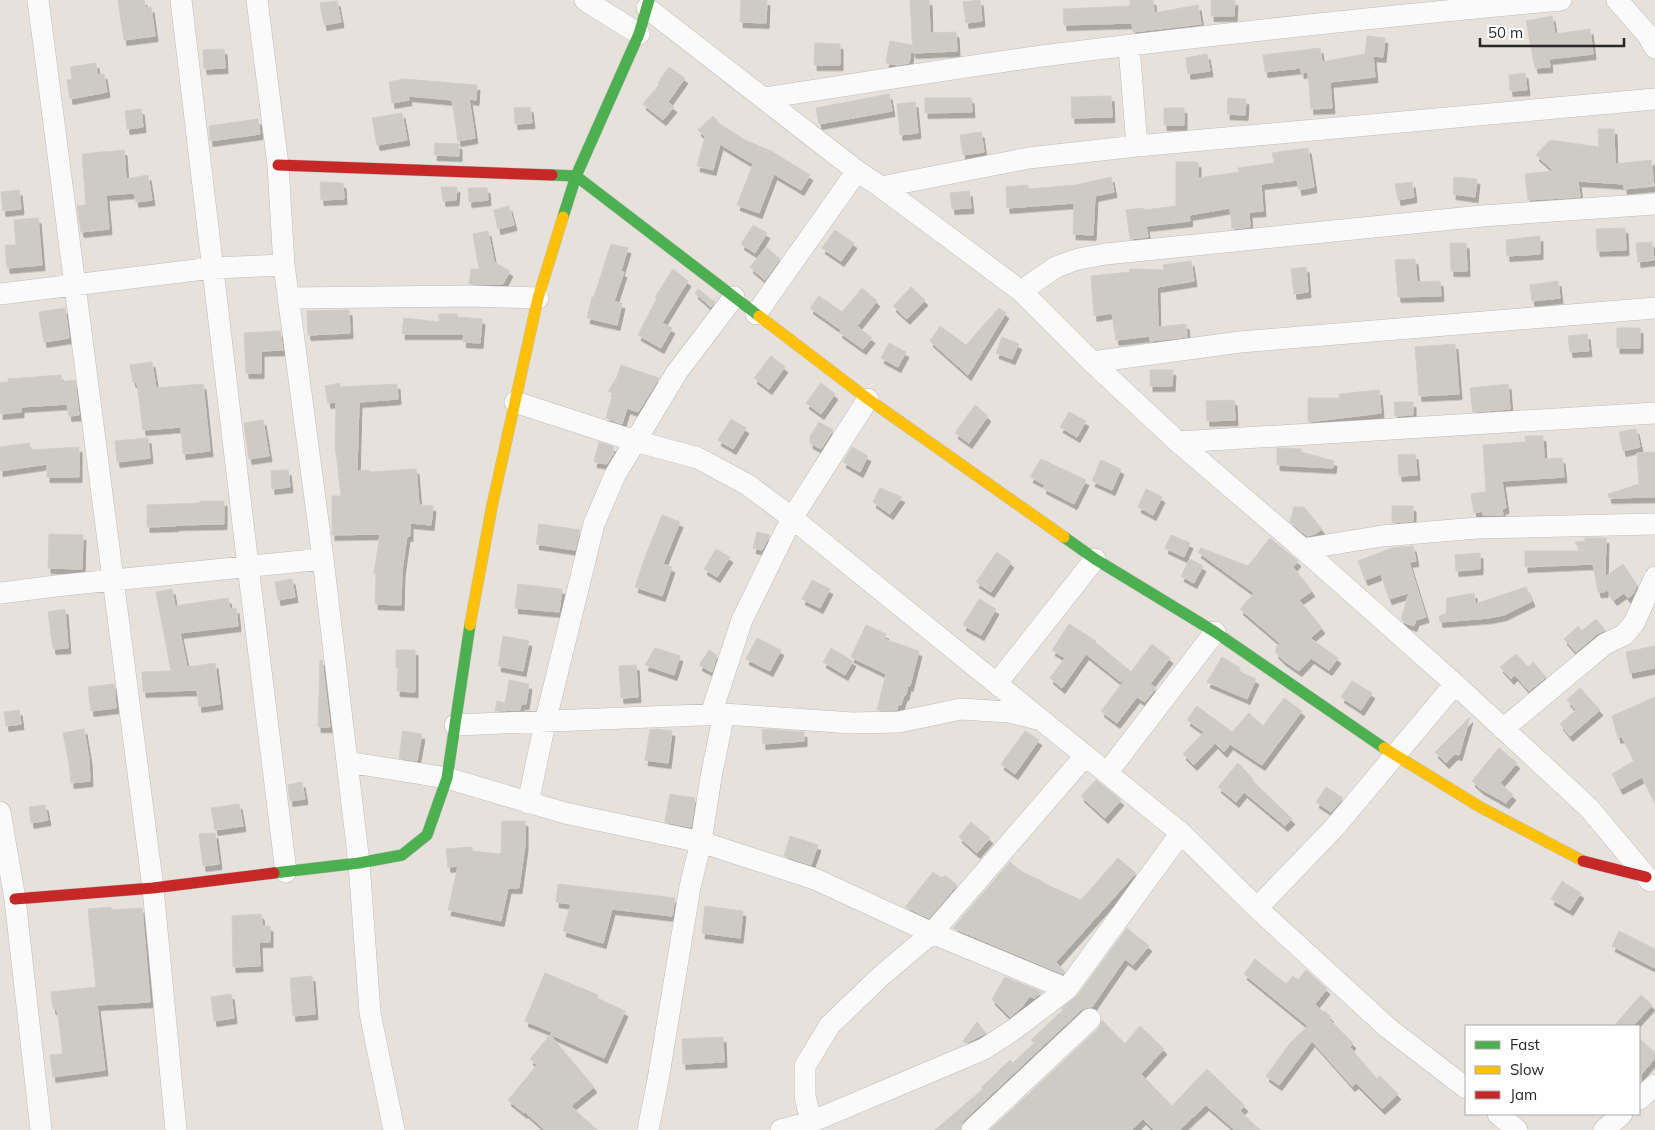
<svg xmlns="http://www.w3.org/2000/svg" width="1655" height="1130" font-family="Mulish,sans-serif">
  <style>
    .building { fill: #cecbc7; stroke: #d1cdc8; filter: url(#shadow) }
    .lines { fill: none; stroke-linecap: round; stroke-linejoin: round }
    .street-casing { stroke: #bfbdbd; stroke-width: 22 }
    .fast-casing { stroke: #bfbdbd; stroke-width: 12 }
    .slow-casing { stroke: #bfbdbd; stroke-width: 12 }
    .jam-casing { stroke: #bfbdbd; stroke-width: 12 }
    .street { stroke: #fbfafa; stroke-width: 21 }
    .fast { stroke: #4caf50; stroke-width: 11 }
    .slow { stroke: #ffc107; stroke-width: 11 }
    .jam { stroke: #c62828; stroke-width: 11 }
  </style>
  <defs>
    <filter id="shadow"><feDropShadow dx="3" dy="5.5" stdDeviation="0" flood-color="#0004"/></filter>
  </defs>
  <rect width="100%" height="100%" fill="#e6e1db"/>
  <!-- building -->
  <path class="building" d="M118,0H144L145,8L151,7L155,36L124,40Z
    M741,0H767L766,23L740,22Z
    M910,0H929L930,33L956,32L957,51L913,53Z
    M980,0L982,21L966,23L963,2Z
    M1130,0H1153L1154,13L1198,5L1201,24L1133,32L1132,23L1064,25L1063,9L1130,6Z
    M1211,0H1235L1234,16H1211Z
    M337,1L341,22L324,25L320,3Z
    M1552,16L1555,34L1590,29L1593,54L1549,59L1550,67L1535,68L1526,21Z
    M1367,36L1385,38L1383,57L1373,56L1375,77L1330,82L1332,108L1311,109L1308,72L1301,73V68L1265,72L1263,55L1320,48L1322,62L1365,54Z
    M890,41L912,45L909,63L897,65L886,63Z
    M815,43L840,44V65H814Z
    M224,49L225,68L204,69L203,50Z
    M1207,54L1210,71L1188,74L1186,58Z
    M96,63L97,75L104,74L107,92L70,99L67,80L72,79L70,67Z
    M669,67L685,78L668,102L674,107L663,120L643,104L659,85L658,83Z
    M1525,73L1527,90L1510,91L1509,75Z
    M404,79L477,85L476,100L469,99L475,138L458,141L452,100L408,96L409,100L392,103L389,82Z
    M889,94L892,111L819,124L816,108Z
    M1111,96L1112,117L1072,118L1071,97Z
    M925,98H971L972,112L925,113Z
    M1228,98L1246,99L1245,115L1227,114Z
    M915,102L918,133L900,135L897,104Z
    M530,107L532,123L515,124L514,108Z
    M1164,108H1184V125H1164Z
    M141,109L143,127L127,129L125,111Z
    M402,113L407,140L377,145L372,118Z
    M713,116L720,124L745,140L771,151L810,175L801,190L774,174L759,213L737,205L753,164L720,144L713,170L697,166L705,137L698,130Z
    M258,119L260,134L210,141L209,126Z
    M1598,129H1614L1615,164L1651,160L1654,186L1624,189V184L1578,181L1580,197L1528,200L1525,174L1554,171L1536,155L1550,140L1599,147Z
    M981,132L984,152L963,155L960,135Z
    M435,143L459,144V156L434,155Z
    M1308,148L1314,187L1299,190L1297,180L1261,184L1263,211L1249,212L1250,227L1232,229L1230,208L1189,215L1190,221L1146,226L1148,237L1130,239L1126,210L1144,208V210L1176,206V162H1198V178L1239,172L1238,168L1274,163L1272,153Z
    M124,150L126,179L148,175L152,200L136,202L134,193L106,195L109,229L81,232L77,206L86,205L82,154Z
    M1111,177L1114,192L1095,196L1093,235L1073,234L1074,203L1007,208L1006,187L1028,185V189L1076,185Z
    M1454,177L1477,179L1475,197L1453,194Z
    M320,182L343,183L344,199L321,200Z
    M1412,182L1414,197L1398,200L1395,184Z
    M441,187H457L456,200L443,201Z
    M468,188H487L488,200L469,202Z
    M19,190L21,209L3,211L1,192Z
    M969,191L971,208L952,209L950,193Z
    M509,206L514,225L498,229L494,210Z
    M38,218L42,265L7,268L5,245H16L14,220Z
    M753,225L767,233L755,253L741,244Z
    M1625,228L1626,250L1597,251L1596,229Z
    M835,230L854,243L841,261L822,248Z
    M488,231L494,262L510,271L503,284H469L471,269H479L473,234Z
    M1540,236V254L1507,256L1506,240Z
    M1652,242L1654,260L1638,262L1636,243Z
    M1450,243H1466L1467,271H1451Z
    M611,244L628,248L621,271L624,272L614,302L622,303L617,325L587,318L592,297H594Z
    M766,247L780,259L765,280L750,267Z
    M1415,259L1417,282L1440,281L1441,296L1398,297L1395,260Z
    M1191,261L1194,281L1157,287L1158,327L1186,324L1187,337L1150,341V336L1116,340L1112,313L1094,316L1091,276L1130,272V269L1164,270L1163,265Z
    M1306,267L1308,292L1294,294L1291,269Z
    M673,269L688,281L662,323L672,328L661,348L638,335L657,298L655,297Z
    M1558,281L1560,298L1532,301L1530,285Z
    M911,287L925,300L907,319L893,306Z
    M862,288L877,301L857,326L872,338L863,349L839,332L841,330L810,308L819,296L842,312Z
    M698,289L715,302L711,307L695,293Z
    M65,308L69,338L44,342L39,312Z
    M999,308L1006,313L968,375L930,341L940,326L966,345Z
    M349,310L350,333L308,335L307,311Z
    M439,314H457V317L482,319L480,343L463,342L464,334H402L404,318L439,322Z
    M1617,328H1640V348H1617Z
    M280,331L283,350L261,351V373H246L244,333Z
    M1587,334L1589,351L1570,352L1568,336Z
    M1002,337L1019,344L1012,359L996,353Z
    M889,343L906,352L898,367L881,358Z
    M1455,344L1459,394L1419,396L1415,347Z
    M771,356L785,367L769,389L754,378Z
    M152,362L156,388L203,384L210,451L183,454L181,427L143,430L137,382H133L130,365Z
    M621,365L659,378L638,412L627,408L622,424L606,418L613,393L608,391L617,377Z
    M1150,370H1173L1172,386H1150Z
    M61,375L62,382L75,380L79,415L69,416L67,404L21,407V412L0,414V382H8V379Z
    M340,383V387L397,384L398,399L359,402L357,471L369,470L370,472L416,469L419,505L433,506L431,525L410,523V536H407L402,571L401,605L375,604L376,574L374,573L380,534L332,535V496H341L335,444L336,402L328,403L325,386Z
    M821,383L835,394L821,414L806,403Z
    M1508,384L1510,409L1473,412L1470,388Z
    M1379,390L1381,413L1308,422V398H1340L1339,394Z
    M1234,400L1235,420L1207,421L1206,401Z
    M1394,402H1413V415L1395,416Z
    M975,405L988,416L969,443L955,433Z
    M1069,412L1086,421L1077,437L1060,427Z
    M731,419L746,428L733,449L718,440Z
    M263,420L269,456L249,459L244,423Z
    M819,422L833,430L821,449L810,443V436Z
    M1636,429L1640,447L1623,451L1619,432Z
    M1525,436H1543L1544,459L1562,458L1564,477L1502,481L1506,508L1502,509L1503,515H1483V511L1474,513L1471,494L1486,492L1483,445L1526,442Z
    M148,438L150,458L117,462L115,441Z
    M599,442L614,447L613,454L607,464L594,462Z
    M29,443L30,450L79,447V477H47V464L0,471V447Z
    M852,447L868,456L860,472L843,462Z
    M1277,448L1301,449V452L1334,461L1333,468L1277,465Z
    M1655,452V497L1609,498L1608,494L1639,484L1637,453Z
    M1415,454L1417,475L1399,476L1398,455Z
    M1041,459L1086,480L1074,504L1043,488L1045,485L1030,477Z
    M1101,460L1121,469L1112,490L1092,481Z
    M288,470L290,487L272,489L271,471Z
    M880,488L902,497L890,514L873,502Z
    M1146,489L1162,497L1153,515L1138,507Z
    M200,501H224V524L176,525V526L147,527V505L200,503Z
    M1392,506H1413V521L1392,523Z
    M1294,507H1304L1322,529L1315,534L1307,536L1290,522Z
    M662,515L680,522L663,564L672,567L662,596L635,587L645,557Z
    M539,524L580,530L575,550L536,544Z
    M757,532L770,535L762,550L753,548Z
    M49,534L83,535L82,569L48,568Z
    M1171,535L1190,543L1184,557L1165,548Z
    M1270,538L1298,561L1293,567L1312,591L1299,600L1322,628L1310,638L1338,658L1329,670L1311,658L1299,671L1283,660L1276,653V647L1280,643L1240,609L1254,593L1198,552L1201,548L1248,566Z
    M1585,538H1606L1605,577L1623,564L1637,585L1633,594L1628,598L1624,593L1614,600L1605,587V592H1598L1593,564L1525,567V551H1581L1575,542L1585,541Z
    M1413,546L1416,561L1409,562L1426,617L1416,620L1414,626L1405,623L1401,619L1409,593L1389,599L1381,574L1365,580L1358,561L1392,548Z
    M716,549L730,557L717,577L704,569Z
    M997,552L1011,562L991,592L976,582Z
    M1480,553V569L1456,571L1455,555Z
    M1190,559L1203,566L1194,583L1181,576Z
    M292,579L295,597L278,600L275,582Z
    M812,580L830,589L820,608L802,599Z
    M518,584L562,589L559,612L515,608Z
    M1526,587L1532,601L1504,615L1489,618L1440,622L1439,616L1446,614L1447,598L1474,593L1475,604Z
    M172,589L175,606L228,598L230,609L236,608L238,626L180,633L187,667L215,663L220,704L199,707L197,690L143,692L142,672L171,671L156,592Z
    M979,599L996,609L981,635L963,625Z
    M65,609L68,648L53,649L48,612Z
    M1596,619L1605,630L1597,634L1576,652L1564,639L1578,626L1582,631Z
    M1069,624L1096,641L1095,642L1130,671L1121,682L1086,654L1062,688L1050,678L1065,658L1052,650Z
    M866,625L886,634L884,639L919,651L910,686L908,685L906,695H904L901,705L898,704L897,710H877L886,674L851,657Z
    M503,636L529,641L523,671L498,666Z
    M757,638L781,650L770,671L746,659Z
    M1152,644L1170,658L1150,684L1156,688L1145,702L1137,697L1117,723L1101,711Z
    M1655,646V668L1630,673L1626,652Z
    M655,648L680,656L674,675L645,665Z
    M831,648L853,661L845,675L823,662Z
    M396,650H415V692L397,691L398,668H396Z
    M709,650L717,655L712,672L699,665Z
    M1516,654L1528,667L1533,662L1546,677L1529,691L1515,675L1511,679L1500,667Z
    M1222,657L1240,668L1238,671L1256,679L1247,699L1207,682Z
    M320,660H322L330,727H318Z
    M636,665L638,697L621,698L619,666Z
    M509,680L529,684L526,704H521L520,710L495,711L497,701L505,703Z
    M1352,681L1372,693L1361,710L1341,697Z
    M114,684L116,708L91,711L88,687Z
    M1580,688L1600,710L1570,736L1560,724L1576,710L1567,700Z
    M1655,697V803L1642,777L1620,789L1612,774L1634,761L1622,737L1618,738L1612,716Z
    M1284,698L1302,711L1262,765L1230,744L1224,752L1215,743L1194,765L1183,754L1204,732L1187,720L1197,706L1232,732L1249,713L1263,726Z
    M19,710L21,724L6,726L4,712Z
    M1470,717L1459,755L1455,754L1446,763L1435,752Z
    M84,729L89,759L90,781L71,783L69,763L63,733Z
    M657,729L672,731L668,763L645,760L650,730Z
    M762,729L804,732V741L763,744Z
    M403,731L422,734L417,761L399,758Z
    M1025,731L1039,740L1015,774L1001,764Z
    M1499,748L1517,763L1500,783L1513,795L1506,803L1481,789L1472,781Z
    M1238,763L1253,779L1252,780L1292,819L1285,826L1244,792L1236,802L1218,787Z
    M1096,780L1121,800L1105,818L1081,796Z
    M302,782L305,799L290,801L288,785Z
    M1326,787L1343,798L1331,812L1316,802Z
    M670,794L695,798L691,827L665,822Z
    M239,804L243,826L215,830L211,808Z
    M45,805L48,820L31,823L29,807Z
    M502,821H525V845L519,888H508L501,921L448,910L458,866L448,867L446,849L472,847V851L501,854Z
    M971,822L990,838L977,853L959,837Z
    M215,833L219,864L203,866L199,834Z
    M790,836L818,845L811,865L784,856Z
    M1118,858L1136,873L1056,962L1064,971L1063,974L953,928L1010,862L1022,872L1044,882L1043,883L1081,900Z
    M933,872L942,878L945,875L957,885L929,918L905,907Z
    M1562,881L1581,893L1570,910L1551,899Z
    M558,884L675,898L672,916L612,909L603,943L589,939L563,931L571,904L556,902Z
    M705,906L743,911L740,938L702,933Z
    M111,907V910L142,908L150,1002L97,1005L105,1070L53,1077L50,1055L63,1054L57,1009H53L51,992L96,987L88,909Z
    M261,914L262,926H270V942H259L260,966L233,967L232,916Z
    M1127,928L1149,946L1133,965L1125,959L1092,1007H1087L1081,1010L963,1121L960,1130H935L983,1089L981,1088L1010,1060L1013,1063L1034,1043L1031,1040L1063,1010L1061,1009L1077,996Z
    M1619,931L1655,949V968L1612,946Z
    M1255,959L1286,984L1293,976L1298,980L1306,970L1327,989L1315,1004L1323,1012L1324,1011L1331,1017L1329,1019L1353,1043L1350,1047L1377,1079L1380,1076L1398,1094L1382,1109L1356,1083L1352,1086L1312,1041L1279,1085L1266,1076L1291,1042L1308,1026L1244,974Z
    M545,973L598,995L597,998L625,1011L604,1058L550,1034L552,1032L525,1021Z
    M312,976L315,1014L293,1016L290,978Z
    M1005,977L1042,992L1034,998L1030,996L1021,1008L1010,1017L992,999Z
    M231,994L234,1018L214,1021L211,997Z
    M1641,995L1652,1005L1633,1026H1614Z
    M1102,1020L1125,1044L1140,1026L1164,1049L1141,1074L1172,1106L1207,1069L1245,1106L1240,1111L1260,1130H1235L1206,1105L1179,1130H1154L1143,1119L1132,1130H990L1099,1028Z
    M977,1022L986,1033L966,1043L963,1041Z
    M550,1035L594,1087L571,1106L597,1130H545L525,1112L524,1113L508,1100L537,1065L530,1059Z
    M723,1037L724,1062L683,1064L682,1039Z
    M1639,1038L1655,1053V1058L1639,1077Z"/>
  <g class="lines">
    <defs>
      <path id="street" d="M38,0L153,888L176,1130
        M181,0L248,566L286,872
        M257,0L278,165L284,265L323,559L359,863L370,1013L394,1130
        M585,0L639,34
        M1617,0L1647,34L1655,48
        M647,8L857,171L881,187L1021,291L1092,362L1178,442L1303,549L1455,684L1589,808L1650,881
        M1129,46L1137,146
        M763,98C856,84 949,69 1042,56C1215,34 1388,16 1561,0
        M881,187L1029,158L1137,146L1655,99
        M1021,291L1056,267L1078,259L1106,254L1482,216L1655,204
        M0,294L212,268L284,265
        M288,298L471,296L538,298
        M756,314L857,171
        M1092,362L1240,342L1655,308
        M515,402L635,441L698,458L748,485L792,518L1181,833L1257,908L1388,1028L1466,1088
        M1178,442L1655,413
        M1303,549L1382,536L1477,528L1655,524
        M0,593L64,585L323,559
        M997,683L1095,559
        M711,714L742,620L792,518L868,399
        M455,725L724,714L852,723L899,722L961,709L1009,712L1038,719
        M1503,729L1605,644L1624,635L1634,623L1655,577
        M347,762L447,778L565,813L701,842L815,879L932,933L1067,989L1181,833
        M1107,773L1215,632
        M528,803L545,723L594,524L615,475L677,372L734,297
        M0,812L15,899L41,1130
        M1257,908L1334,828L1455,684
        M1639,1099L1655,1085
        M1498,1114L1517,1130
        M811,1122L805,1096V1066L830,1025L881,976L932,933L1085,756
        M648,1130L658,1080L690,887L701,842L711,777L724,714
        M781,1130L811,1122L984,1049L1016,1028L1067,989
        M972,1130L1090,1019
        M1604,1130L1622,1114"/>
      <path id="fast" d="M552,175L576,176L759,316
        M563,217L576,176L639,34L649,0
        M1064,537L1095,559L1215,632L1384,748
        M274,873L359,863L402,855L427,835L447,778L470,625"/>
      <path id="slow" d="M759,316L868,399L1064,537
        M470,625L492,506L538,298L563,217
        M1384,748L1480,807L1583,861"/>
      <path id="jam" d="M278,165L552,175
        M1583,861L1646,877
        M15,899L153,888L274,873"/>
    </defs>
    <!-- street casing -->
    <use href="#street" class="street-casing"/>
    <!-- fast casing -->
    <use href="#fast" class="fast-casing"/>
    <!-- slow casing -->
    <use href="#slow" class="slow-casing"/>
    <!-- jam casing -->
    <use href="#jam" class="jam-casing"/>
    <!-- street -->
    <use href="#street" class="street"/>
    <!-- fast -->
    <use href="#fast" class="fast"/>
    <!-- slow -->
    <use href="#slow" class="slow"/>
    <!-- jam -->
    <use href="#jam" class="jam"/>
  </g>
  <!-- legend -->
  <rect x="1465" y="1025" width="175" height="90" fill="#ffffff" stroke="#a9a9a9"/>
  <rect x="1475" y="1041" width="25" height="8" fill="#4caf50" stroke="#a9a9a9"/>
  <text x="1510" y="1050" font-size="15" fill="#272727">Fast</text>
  <rect x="1475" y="1066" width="25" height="8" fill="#ffc107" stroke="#a9a9a9"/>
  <text x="1510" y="1075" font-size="15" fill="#272727">Slow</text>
  <rect x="1475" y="1091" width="25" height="8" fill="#c62828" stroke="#a9a9a9"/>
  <text x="1510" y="1100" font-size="15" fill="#272727">Jam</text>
  <!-- scale -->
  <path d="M1480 38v8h144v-8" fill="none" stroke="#272727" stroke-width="2.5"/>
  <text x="1488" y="38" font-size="15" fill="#272727" stroke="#ffffff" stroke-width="4" paint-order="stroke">50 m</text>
</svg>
